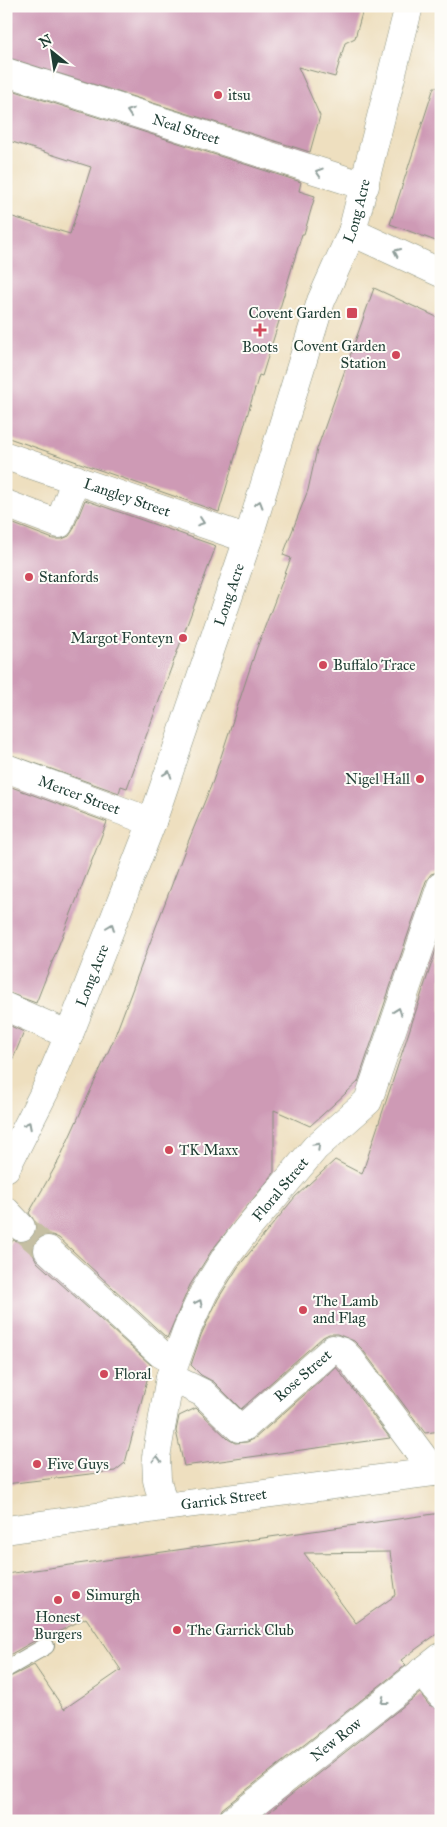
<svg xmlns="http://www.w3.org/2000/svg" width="447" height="1827" font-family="'IM FELL Great Primer',serif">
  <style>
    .building { fill: #ce9ab5; fill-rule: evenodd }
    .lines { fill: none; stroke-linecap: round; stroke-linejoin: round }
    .street-tunnel { stroke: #c5bfa3; stroke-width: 28; stroke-dasharray: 28 14; stroke-linecap: butt }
    .lane-casing { stroke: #868e7a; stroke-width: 18 }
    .street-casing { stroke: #868e7a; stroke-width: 29 }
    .secondary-casing { stroke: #868e7a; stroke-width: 29 }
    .lane { stroke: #fff; stroke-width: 16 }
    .street { stroke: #fff; stroke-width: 28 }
    .secondary { stroke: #fff; stroke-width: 28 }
    .oneway { stroke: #8f9e9a }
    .poi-dot { fill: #d1495b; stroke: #fdfcf7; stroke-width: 2 }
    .labels { text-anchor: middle; stroke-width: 4; stroke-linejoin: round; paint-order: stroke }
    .poi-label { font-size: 15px; fill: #1f3d34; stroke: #fdfcf7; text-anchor: start }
    .street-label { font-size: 15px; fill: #1f3d34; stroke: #fdfcf7 }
  </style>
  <rect width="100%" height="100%" fill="#fdfcf7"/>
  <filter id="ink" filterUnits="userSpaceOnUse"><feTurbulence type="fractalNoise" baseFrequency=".02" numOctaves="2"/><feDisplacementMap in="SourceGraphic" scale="10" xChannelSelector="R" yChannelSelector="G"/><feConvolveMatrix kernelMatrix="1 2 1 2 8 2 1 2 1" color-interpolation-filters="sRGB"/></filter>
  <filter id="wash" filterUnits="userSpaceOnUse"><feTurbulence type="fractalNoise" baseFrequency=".0096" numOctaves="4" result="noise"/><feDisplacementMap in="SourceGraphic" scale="20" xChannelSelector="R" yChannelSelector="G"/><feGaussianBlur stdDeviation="1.12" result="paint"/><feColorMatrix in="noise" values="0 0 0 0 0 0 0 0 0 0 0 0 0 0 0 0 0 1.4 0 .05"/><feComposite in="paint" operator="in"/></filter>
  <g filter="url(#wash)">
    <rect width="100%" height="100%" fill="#eedfbf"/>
    <g id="blocks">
      <!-- building -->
      <path class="building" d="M6,6H364L355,38L345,43L335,77L298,67L320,116L310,152L6,57Z
        M434,87L441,88V243L390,224Z
        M6,88L301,182L299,191L315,196L304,234H302L277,318H280L262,376L259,375L219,512L6,437V215L70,234L91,167L6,140Z
        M374,288L441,319V871L431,874L426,881L358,1082L310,1126L274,1110V1173L212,1250L190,1285L167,1338L59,1238L52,1235H44L36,1240L33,1247V1254L37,1262L151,1365L125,1463L115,1471L6,1484V1252L13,1240L25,1242L32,1238L36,1232V1223L29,1213L59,1160L113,1041L186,847L213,781L256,650L291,558L283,555L308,490L317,449Z
        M85,500L216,546L127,788L121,786L119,793L6,753V521L53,539H62L69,536L73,530Z
        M6,785L107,822L36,1003L6,992Z
        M441,935V1431L425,1433L362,1349L354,1341L337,1334H329L323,1337L241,1409L214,1382L201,1375L191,1365L201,1335L218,1299L238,1267L295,1197L335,1160L362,1174Z
        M6,1024L24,1032L8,1071H6Z
        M336,1367L390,1438L184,1466L176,1431L179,1416L196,1408L228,1439L235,1443L247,1442L254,1439Z
        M441,1513V1631L401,1660L406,1665L222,1809L217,1821H6V1679L34,1665L64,1709L121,1670L86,1618L48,1637H41L6,1657V1574ZM390,1552L396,1595L356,1623L304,1553Z
        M420,1693L429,1705L441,1710V1821H258Z"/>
    </g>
  </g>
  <g filter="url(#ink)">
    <use href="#blocks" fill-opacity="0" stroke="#868e7a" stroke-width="1"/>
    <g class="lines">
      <!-- street-tunnel -->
      <path class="street-tunnel" d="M21,1227L48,1250"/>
      <defs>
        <path id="lane" d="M6,1669L46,1646"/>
        <g id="street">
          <path id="s1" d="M6,72L365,186"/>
          <path d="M352,232L441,273"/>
          <path id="s2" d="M6,456L248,539"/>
          <path d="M6,504L59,524L76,479"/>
          <path id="s3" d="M6,768L152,822"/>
          <path d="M6,1007L69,1035"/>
          <path d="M6,1211L21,1227"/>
          <path d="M48,1250L160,1353L174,1361"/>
          <path id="s4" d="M170,1377L203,1393L239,1428L244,1427L333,1349L343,1352L351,1360L434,1472"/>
          <path id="s5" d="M164,1507L157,1480L156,1457L170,1377L187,1329L204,1292L225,1258L247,1229L315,1148L368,1101L441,886"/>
          <path id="s6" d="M6,1530L164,1507L441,1471"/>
          <path d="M422,1671L441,1695"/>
          <path id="s7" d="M232,1821L441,1657"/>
        </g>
        <g id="secondary">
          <path id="s8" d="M6,1168L45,1091L69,1035L152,822L248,539L321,301L352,232L409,6"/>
        </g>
      </defs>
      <!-- lane casing -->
      <use href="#lane" class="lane-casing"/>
      <!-- street casing -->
      <use href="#street" class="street-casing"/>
      <!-- secondary casing -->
      <use href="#secondary" class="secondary-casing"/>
      <!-- lane -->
      <use href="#lane" class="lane"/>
      <!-- street -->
      <use href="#street" class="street"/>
      <!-- secondary -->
      <use href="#secondary" class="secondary"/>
    </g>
    <!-- one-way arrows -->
    <defs><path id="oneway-chevron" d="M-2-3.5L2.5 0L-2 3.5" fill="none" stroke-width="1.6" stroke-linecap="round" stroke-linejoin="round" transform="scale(1.25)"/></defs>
    <g class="oneway">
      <use href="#oneway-chevron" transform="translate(130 112) rotate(-162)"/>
      <use href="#oneway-chevron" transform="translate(319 172) rotate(-162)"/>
      <use href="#oneway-chevron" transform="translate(397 252) rotate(-155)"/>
      <use href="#oneway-chevron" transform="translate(259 504) rotate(-73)"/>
      <use href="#oneway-chevron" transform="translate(201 522) rotate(19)"/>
      <use href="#oneway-chevron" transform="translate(168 774) rotate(-71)"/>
      <use href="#oneway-chevron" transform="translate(111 927) rotate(-69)"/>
      <use href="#oneway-chevron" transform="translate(398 1011) rotate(-71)"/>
      <use href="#oneway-chevron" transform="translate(28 1125) rotate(-63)"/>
      <use href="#oneway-chevron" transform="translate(317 1146) rotate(-45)"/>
      <use href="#oneway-chevron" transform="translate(199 1303) rotate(-64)"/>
      <use href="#oneway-chevron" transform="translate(157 1459) rotate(-89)"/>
      <use href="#oneway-chevron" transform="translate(384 1701) rotate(142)"/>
    </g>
  </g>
  <!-- markers -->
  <g class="poi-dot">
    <circle cx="218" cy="95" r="5"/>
    <rect x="346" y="307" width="12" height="12" rx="2.5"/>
    <path d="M257.5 322.5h5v5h5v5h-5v5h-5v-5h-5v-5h5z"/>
    <circle cx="396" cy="355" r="5"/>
    <circle cx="29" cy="577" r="5"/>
    <circle cx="183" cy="638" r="5"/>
    <circle cx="323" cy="665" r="5"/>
    <circle cx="420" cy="779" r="5"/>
    <circle cx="169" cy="1150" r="5"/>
    <circle cx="303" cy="1310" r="5"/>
    <circle cx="104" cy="1374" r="5"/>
    <circle cx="37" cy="1464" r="5"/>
    <circle cx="76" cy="1595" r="5"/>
    <circle cx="58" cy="1600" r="5"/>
    <circle cx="177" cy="1630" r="5"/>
  </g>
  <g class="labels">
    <!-- poi labels -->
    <g class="poi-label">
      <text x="228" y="100">itsu</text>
      <text x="341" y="318" text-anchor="end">Covent Garden</text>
      <text x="386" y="351" text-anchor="end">Covent Garden<tspan x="386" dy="17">Station</tspan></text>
      <text x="260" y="352" text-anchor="middle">Boots</text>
      <text x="39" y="582">Stanfords</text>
      <text x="173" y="643" text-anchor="end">Margot Fonteyn</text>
      <text x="333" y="670">Buffalo Trace</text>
      <text x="410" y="784" text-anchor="end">Nigel Hall</text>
      <text x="179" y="1155">TK Maxx</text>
      <text x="313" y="1306">The Lamb<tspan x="313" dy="17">and Flag</tspan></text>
      <text x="114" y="1379">Floral</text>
      <text x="47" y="1469">Five Guys</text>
      <text x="86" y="1600">Simurgh</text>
      <text x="58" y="1622" text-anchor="middle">Honest<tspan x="58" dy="17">Burgers</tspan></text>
      <text x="187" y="1635">The Garrick Club</text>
    </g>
    <!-- street labels -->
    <g class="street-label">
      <text dy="5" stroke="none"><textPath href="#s1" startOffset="189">Neal Street</textPath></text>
      <text dy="5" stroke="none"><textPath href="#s8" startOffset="1021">Long Acre</textPath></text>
      <text dy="5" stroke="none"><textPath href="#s2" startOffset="128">Langley Street</textPath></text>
      <text dy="5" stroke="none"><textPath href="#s8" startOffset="616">Long Acre</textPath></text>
      <text dy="5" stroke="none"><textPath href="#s3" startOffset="78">Mercer Street</textPath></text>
      <text dy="5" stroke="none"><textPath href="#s8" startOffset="211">Long Acre</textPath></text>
      <text dy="5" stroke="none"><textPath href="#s5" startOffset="352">Floral Street</textPath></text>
      <text dy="5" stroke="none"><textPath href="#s4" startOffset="170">Rose Street</textPath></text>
      <text dy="5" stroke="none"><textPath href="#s6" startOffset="220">Garrick Street</textPath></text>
      <text dy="5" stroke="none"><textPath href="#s7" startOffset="132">New Row</textPath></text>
    </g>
  </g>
  <!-- margin -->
  <rect width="447" height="1827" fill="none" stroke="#fdfcf7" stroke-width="25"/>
  <!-- north arrow -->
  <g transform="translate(52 52) rotate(330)" stroke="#fdfcf7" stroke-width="4" paint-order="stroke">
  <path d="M0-4L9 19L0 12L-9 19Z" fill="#1f3d34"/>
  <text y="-8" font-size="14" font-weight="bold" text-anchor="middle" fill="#1f3d34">N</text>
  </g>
</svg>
